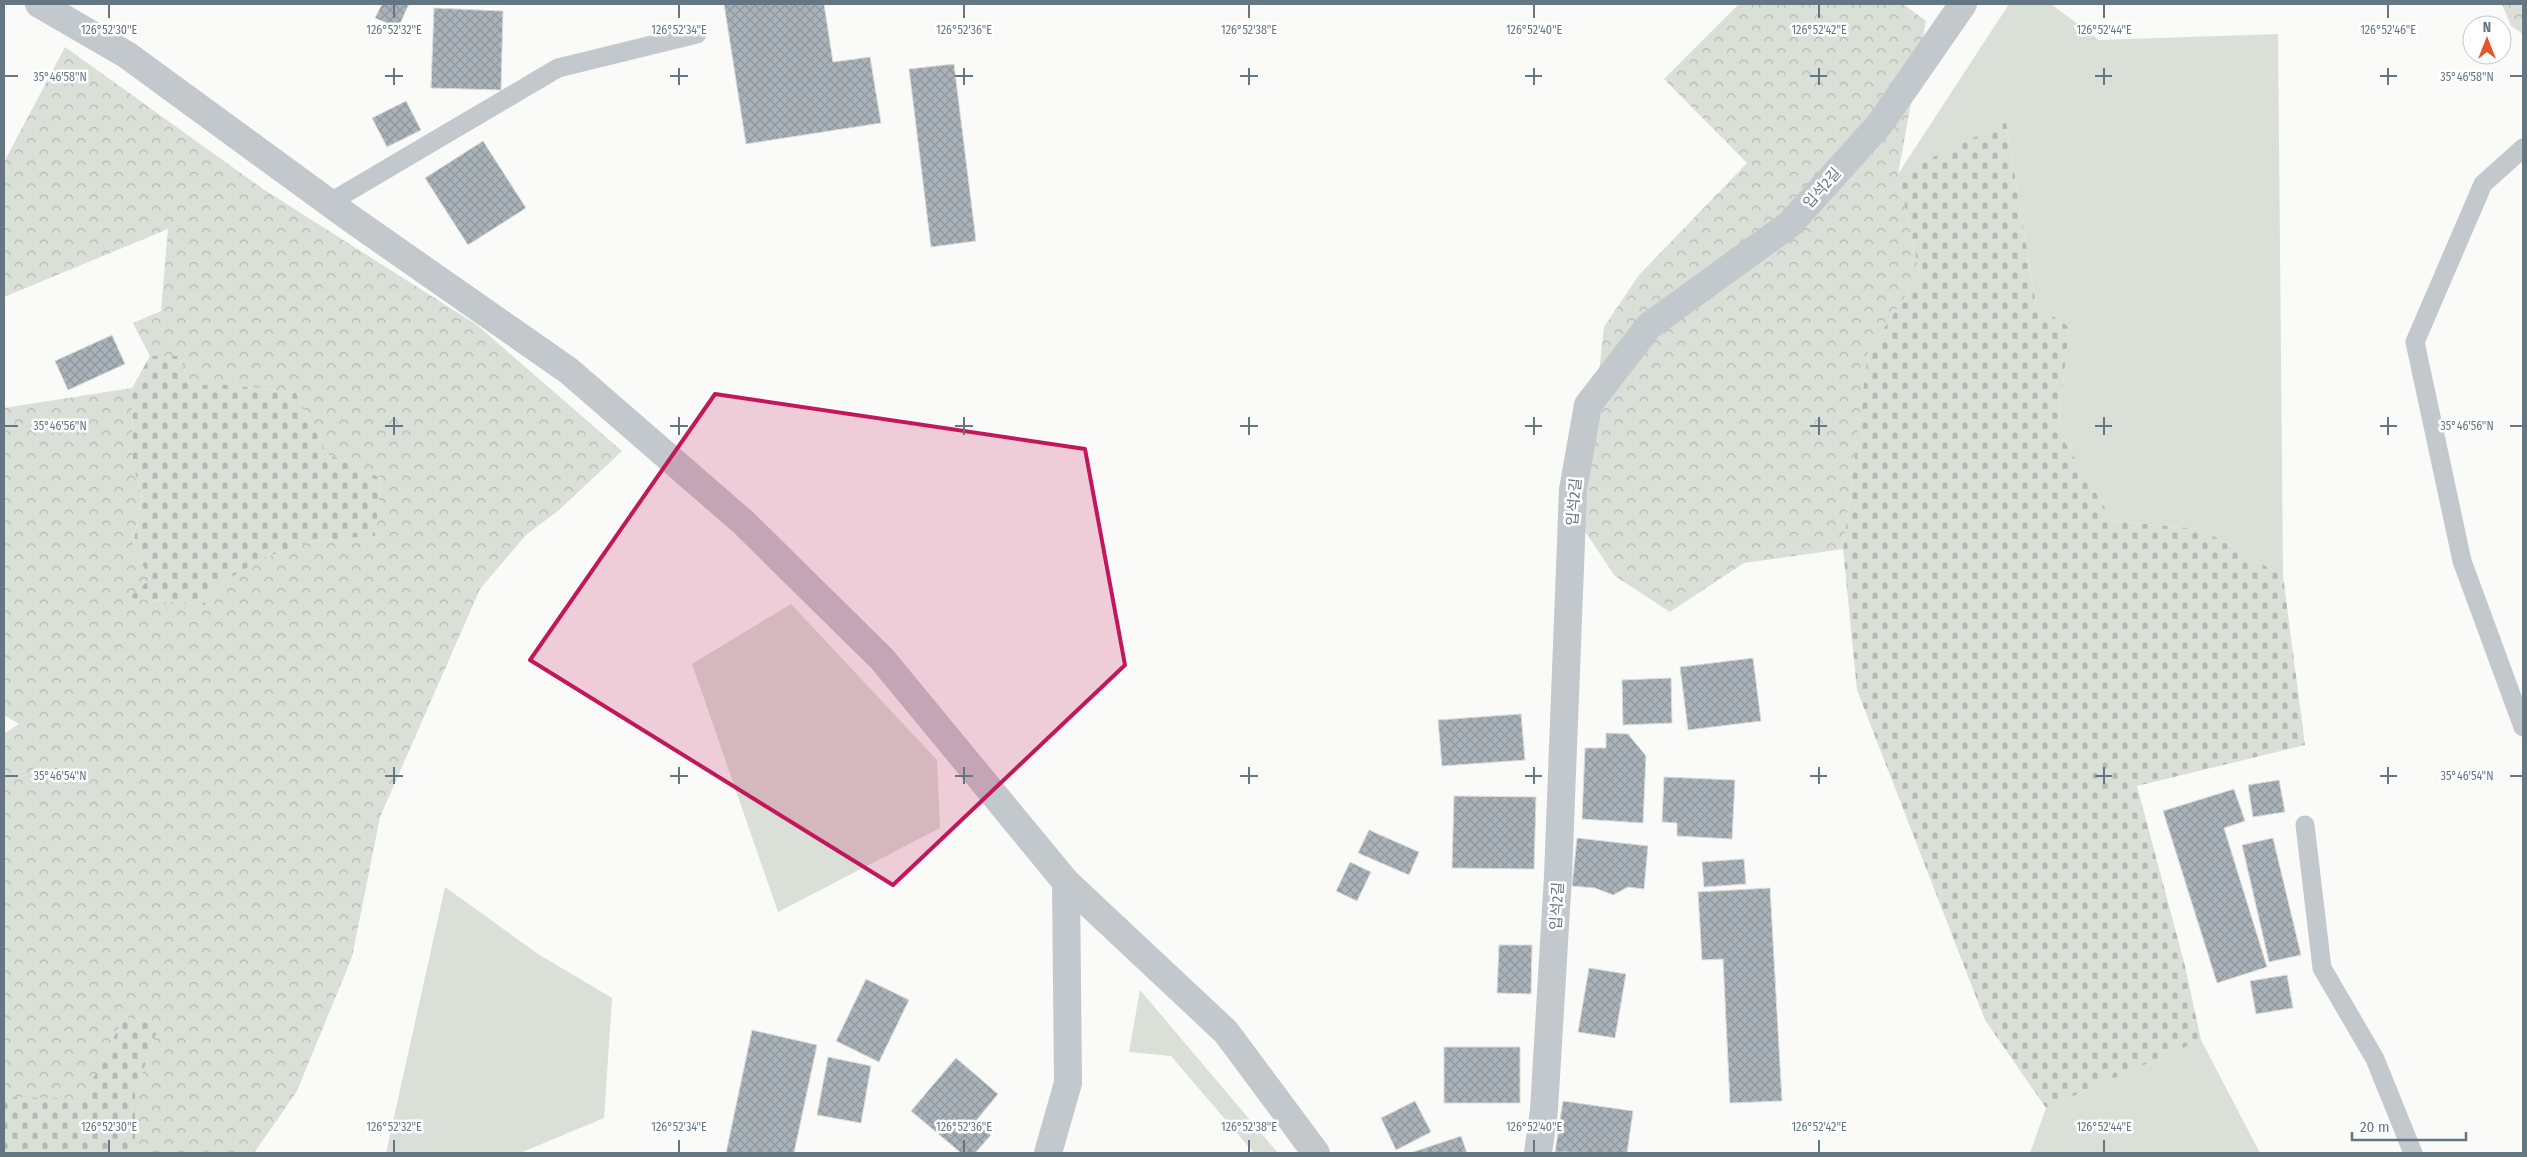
<svg xmlns="http://www.w3.org/2000/svg" width="2527" height="1157" font-family="'Fira Sans Condensed','Noto Sans KR',sans-serif">
  <style>
    .green { fill: #dadfd7 }
    .forest { fill: url(#forest-crowns) }
    .cemetery { fill: url(#cemetery-stones) }
    .building { fill: url(#building-cross-hatch); stroke: #dcdcda }
    .lines { fill: none; stroke-linecap: round; stroke-linejoin: round }
    .service { stroke: #c3c8cc; stroke-width: 19 }
    .minor { stroke: #c3c8cc; stroke-width: 28 }
    .tertiary { stroke: #c3c8cc; stroke-width: 28 }
    .marked { fill: #c2185b; fill-opacity: 0.2; stroke: #c2185b; stroke-width: 4; stroke-linejoin: round }
    .ticks { fill: none; stroke: #657683; stroke-width: 2 }
    .labels { text-anchor: middle; stroke-width: 5; stroke-linejoin: round; paint-order: stroke }
    .street-label { font-size: 15px; fill: #657683; stroke: #fff }
    .ticks-label { font-size: 12px; text-anchor: middle; fill: #657683; stroke: #fff; stroke-width: 5; stroke-linejoin: round; paint-order: stroke }
  </style>
  <defs>
    <pattern id="forest-crowns" width="20" height="18" patternUnits="userSpaceOnUse" patternTransform="scale(1.25)"><rect width="20" height="18" fill="#dadfd7"/><path d="M2 6a3 3 0 1 1 6 0M12 15a3 3 0 1 1 6 0" fill="none" stroke="#b4b9b4"/></pattern>
    <pattern id="cemetery-stones" width="16" height="16" patternUnits="userSpaceOnUse" patternTransform="scale(1.25)"><rect width="16" height="16" fill="#dadfd7"/><path d="M2 7V4a2 2 0 0 1 4 0v3zM10 15v-3a2 2 0 0 1 4 0v3z" fill="#b4b9b4"/></pattern>
    <pattern id="building-cross-hatch" width="8" height="8" patternUnits="userSpaceOnUse" patternTransform="scale(1.25)"><rect width="8" height="8" fill="#aab3b9"/><path d="M0 0l8 8M0 8l8-8" fill="none" stroke="#8e969c"/></pattern>
  </defs>
  <rect width="100%" height="100%" fill="#fafaf8"/>
  <!-- green -->
  <path class="green" d="M2009,4H2051L2099,40L2278,34L2283,576L2201,529L2113,521L2058,431L2069,327L2036,305L2006,122L1898,174Z
    M791,604L937,760L940,828L778,912L692,664Z
    M445,887L538,954L612,998L604,1118L520,1153H386Z
    M1140,990L1278,1153H1254L1171,1056L1129,1052Z
    M2201,1040L2260,1153H2030L2046,1108Z"/>
  <!-- forest -->
  <path class="forest" d="M1739,4H1903L1926,21L1898,174L1920,275L1868,352L1843,549L1744,563L1670,612L1615,576L1582,527L1604,327L1639,275L1747,163L1664,79Z
    M2502,4H2523V34L2511,26Z
    M65,47L263,189L477,325L622,451L559,510L526,535L480,589L380,817L352,957L297,1091L254,1153H135V1093L160,1023L124,1017L83,1100L4,1097V734L19,724L4,715V408L132,388L133,466L142,494L133,546L150,579L130,598L204,605L222,583L263,558L312,541L375,536L381,478L327,454L296,393L231,385H190L179,356H150L133,323L161,311L168,229L4,297V162Z"/>
  <!-- cemetery -->
  <path class="cemetery" d="M2006,122L2036,305L2069,327L2058,431L2113,521L2201,529L2283,576L2305,745L2137,786L2185,966L2201,1040L2046,1108L1985,1020L1857,690L1843,549L1868,352L1920,275L1898,174Z
    M150,356H179L190,385H231L296,393L327,454L381,478L375,536L312,541L263,558L222,583L204,605L129,598L150,579L133,546L142,494L133,466L132,388Z
    M124,1017L160,1023L135,1093V1153H4V1097L83,1099Z"/>
  <!-- building -->
  <path class="building" d="M382,4H409L398,28L375,18Z
    M724,4H824L833,62L870,57L881,123L746,144Z
    M434,8L503,11L501,90L431,88Z
    M954,64L976,241L931,247L909,69Z
    M406,101L421,130L387,147L372,118Z
    M483,141L526,208L468,245L425,178Z
    M112,335L125,364L68,390L55,361Z
    M1753,658L1761,721L1688,730L1680,667Z
    M1671,678L1672,723L1623,725L1622,680Z
    M1521,714L1525,760L1442,766L1438,720Z
    M1606,733L1628,734L1646,756L1643,823L1582,819L1585,748H1606Z
    M1664,777L1735,780L1732,839L1677,836V823L1662,822Z
    M2279,780L2285,812L2253,817L2248,785Z
    M2234,789L2245,821L2224,828L2267,967L2217,983L2163,811Z
    M1454,796L1536,797L1534,869L1452,868Z
    M1369,830L1419,852L1409,875L1358,853Z
    M1577,838L1648,846L1644,889L1628,887L1613,895L1595,888L1572,886Z
    M2273,838L2301,955L2269,962L2242,845Z
    M1744,859L1746,884L1704,887L1702,862Z
    M1350,862L1371,872L1357,901L1336,891Z
    M1770,888L1782,1101L1730,1103L1723,959L1702,960L1698,892Z
    M1499,945H1532L1531,994L1497,993Z
    M1589,968L1626,974L1615,1038L1578,1032Z
    M2287,975L2293,1008L2256,1014L2250,981Z
    M866,979L909,1000L879,1062L836,1041Z
    M752,1030L817,1045L794,1153H726Z
    M1444,1047H1520V1103H1444Z
    M828,1057L871,1066L861,1123L817,1115Z
    M956,1058L998,1094L975,1122L991,1135L975,1153H961L911,1111Z
    M1415,1101L1431,1132L1396,1150L1381,1118Z
    M1563,1101L1633,1111L1627,1153L1555,1152Z
    M1461,1136L1467,1153H1410Z"/>
  <g class="lines">
    <!-- service -->
    <path class="service" d="M2523,148L2483,184L2415,342L2462,561L2523,727
      M329,203L558,68L697,34
      M2305,825L2322,968L2375,1059L2413,1153"/>
    <!-- minor -->
    <path class="minor" d="M1048,1153L1068,1083L1066,882
      M1538,1153L1544,1110L1558,876L1573,490L1588,405L1649,326L1790,224L1879,125L1963,4"/>
    <!-- tertiary -->
    <path class="tertiary" d="M39,4L127,55L350,218L569,371L743,522L882,659L1066,882L1226,1032L1316,1153"/>
  </g>
  <!-- marked area -->
  <path class="marked" d="M715,394L1085,449L1125,665L893,885L530,660Z"/>
  <!-- ticks -->
  <path class="ticks" d="M109,5V18M394,5V18M679,5V18M964,5V18M1249,5V18M1534,5V18M1819,5V18M2104,5V18M2388,5V18M394,68V85M679,68V85M964,68V85M1249,68V85M1534,68V85M1819,68V85M2104,68V85M2388,68V85M5,76H18M385,76H403M670,76H688M955,76H973M1240,76H1258M1525,76H1542M1810,76H1827M2095,76H2112M2380,76H2397M2510,76H2522M394,417V435M679,417V435M964,417V435M1249,417V435M1534,417V435M1819,417V435M2104,417V435M2388,417V435M5,426H18M385,426H403M670,426H688M955,426H973M1240,426H1258M1525,426H1542M1810,426H1827M2095,426H2112M2380,426H2397M2510,426H2522M394,767V784M679,767V784M964,767V784M1249,767V784M1534,767V784M1819,767V784M2104,767V784M2388,767V784M5,776H18M385,776H403M670,776H688M955,776H973M1240,776H1258M1525,776H1542M1810,776H1827M2095,776H2112M2380,776H2397M2510,776H2522M109,1140V1152M394,1140V1152M679,1140V1152M964,1140V1152M1249,1140V1152M1534,1140V1152M1819,1140V1152M2104,1140V1152"/>
  <g class="labels">
    <!-- street labels -->
    <g class="street-label">
      <text transform="translate(1822 188) rotate(-48)" y="5">입석2길</text>
      <text transform="translate(1574 502) rotate(-85)" y="5">입석2길</text>
      <text transform="translate(1557 906) rotate(-87)" y="5">입석2길</text>
    </g>
  </g>
  <g class="ticks-label">
    <text x="109" y="34">126°52'30"E</text>
    <text x="394" y="34">126°52'32"E</text>
    <text x="679" y="34">126°52'34"E</text>
    <text x="964" y="34">126°52'36"E</text>
    <text x="1249" y="34">126°52'38"E</text>
    <text x="1534" y="34">126°52'40"E</text>
    <text x="1819" y="34">126°52'42"E</text>
    <text x="2104" y="34">126°52'44"E</text>
    <text x="2388" y="34">126°52'46"E</text>
    <text x="60" y="81">35°46'58"N</text>
    <text x="2467" y="81">35°46'58"N</text>
    <text x="60" y="430">35°46'56"N</text>
    <text x="2467" y="430">35°46'56"N</text>
    <text x="60" y="780">35°46'54"N</text>
    <text x="2467" y="780">35°46'54"N</text>
    <text x="109" y="1131">126°52'30"E</text>
    <text x="394" y="1131">126°52'32"E</text>
    <text x="679" y="1131">126°52'34"E</text>
    <text x="964" y="1131">126°52'36"E</text>
    <text x="1249" y="1131">126°52'38"E</text>
    <text x="1534" y="1131">126°52'40"E</text>
    <text x="1819" y="1131">126°52'42"E</text>
    <text x="2104" y="1131">126°52'44"E</text>
  </g>
  <!-- border -->
  <rect width="2527" height="1157" fill="none" stroke="#657683" stroke-width="10"/>
  <!-- north arrow -->
  <g transform="translate(2487 40)"><circle r="24" fill="#ffffff" stroke="#c1c8cd"/>
  <path d="M0-4L9 19L0 12L-9 19Z" fill="#e4572e"/>
  <text y="-8" font-size="14" font-weight="bold" text-anchor="middle" fill="#657683">N</text>
  </g>
  <!-- scale -->
  <path d="M2352 1132v8h114v-8" fill="none" stroke="#657683" stroke-width="2.5"/>
  <text x="2360" y="1132" font-size="15" fill="#657683" stroke="#ffffff" stroke-width="4" paint-order="stroke">20 m</text>
</svg>
